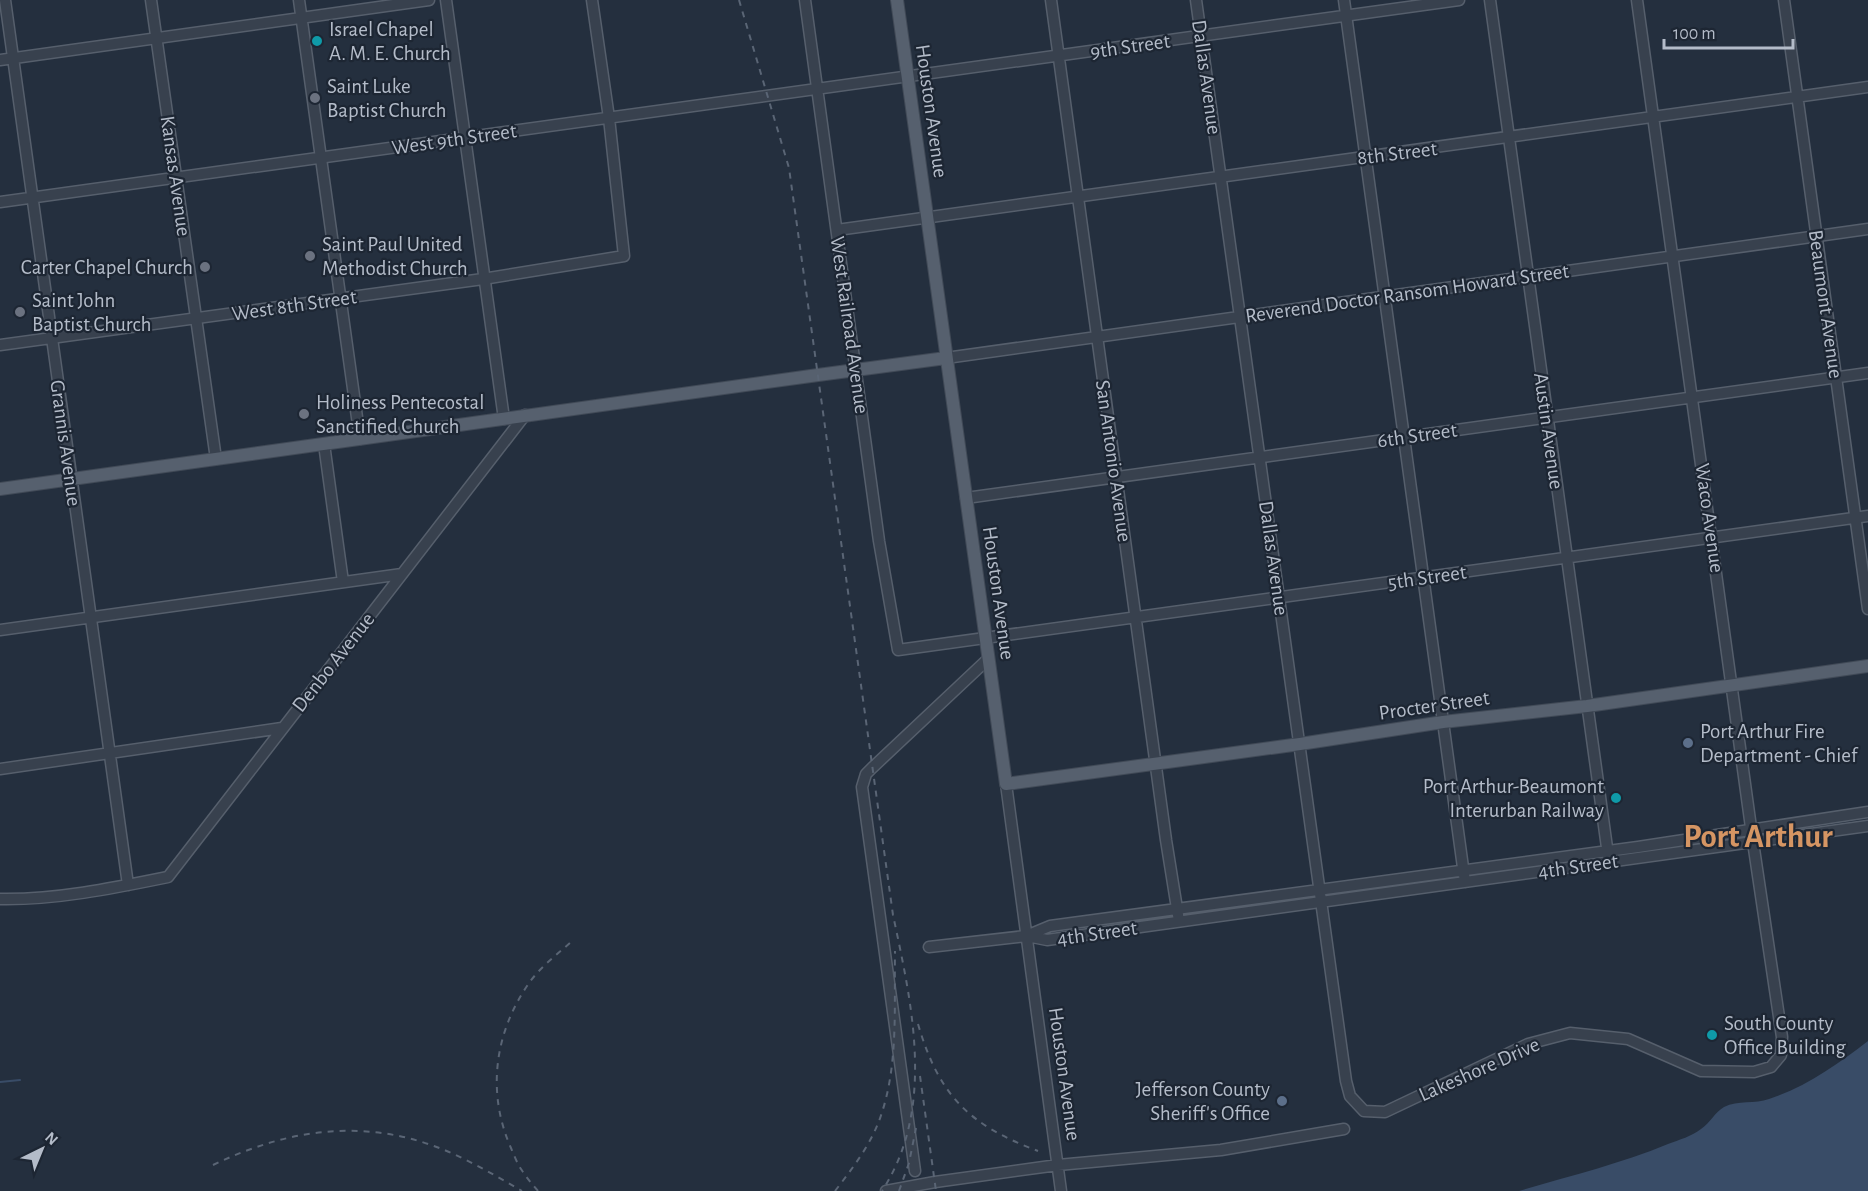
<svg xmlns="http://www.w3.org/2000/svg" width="1868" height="1191" font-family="'Alegreya Sans',sans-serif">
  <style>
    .water { fill: #394c67 }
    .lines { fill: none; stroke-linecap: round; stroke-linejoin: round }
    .stream { stroke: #394c67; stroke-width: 2 }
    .minor-casing { stroke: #565f6c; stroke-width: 13 }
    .major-casing { stroke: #414a57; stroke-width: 14 }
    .minor { stroke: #38414e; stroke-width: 10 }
    .major { stroke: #56606e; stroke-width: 12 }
    .rail { stroke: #5a6575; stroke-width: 2; stroke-dasharray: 6 6; stroke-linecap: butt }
    .culture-dot { fill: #0f9aa8; stroke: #1d2633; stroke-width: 2 }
    .worship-dot { fill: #6b7280; stroke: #1d2633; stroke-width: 2 }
    .service-dot { fill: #5c6f8a; stroke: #1d2633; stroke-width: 2 }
    .labels { text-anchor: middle; stroke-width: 4.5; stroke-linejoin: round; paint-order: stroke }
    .poi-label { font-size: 21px; fill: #b4bcc9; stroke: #1d2633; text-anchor: start }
    .street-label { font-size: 21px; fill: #b4bcc9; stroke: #1d2633 }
    .town-label { font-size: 33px; font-weight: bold; fill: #d59563; stroke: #1d2633 }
  </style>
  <rect width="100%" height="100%" fill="#242f3e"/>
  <!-- water -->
  <path class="water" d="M1868,1041V1191H1519C1569,1176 1620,1164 1668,1144C1679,1140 1692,1136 1701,1129C1710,1123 1715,1112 1724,1107C1738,1100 1755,1104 1769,1099C1806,1087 1838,1064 1868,1041Z"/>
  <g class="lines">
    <!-- stream -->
    <path class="stream" d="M0,1082L20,1080"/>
    <defs>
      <path id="minor" d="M5,0L128,885
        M151,0L216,459
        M299,0L360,439
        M446,0L504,419
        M805,0L879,541L898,650L1868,516
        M1051,0L1166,840L1179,921
        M1196,0L1346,1081L1350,1096L1364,1111L1385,1112L1528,1044L1570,1033L1628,1039L1701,1071L1754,1072L1771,1067L1781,1055L1782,1037L1753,842L1637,0
        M1344,0L1465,882
        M1490,0L1609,862
        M1784,0L1868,609
        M0,60L429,0
        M0,202L1459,0
        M837,230L1868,87
        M0,345L483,279L624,256L609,118L592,0
        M946,358L1868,229
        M324,444L343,582
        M966,498L1868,373
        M0,630L402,574
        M0,769L282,728
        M1006,784L1061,1191
        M0,899C56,900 114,888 168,877L525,415
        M1027,936L1047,940L1868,826
        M929,947L1026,936L1050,926L1638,847L1868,812
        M915,1171L862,787L866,774L872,768L988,659
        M886,1191L935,1182L1058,1165L1221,1150L1344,1129"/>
      <path id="major" d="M897,0L1006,784L1300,744L1443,722L1587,706L1868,666
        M0,489L818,375L946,358"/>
    </defs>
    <!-- minor casing -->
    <use href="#minor" class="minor-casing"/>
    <!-- major casing -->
    <use href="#major" class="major-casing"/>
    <!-- minor -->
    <use href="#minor" class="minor"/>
    <!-- major -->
    <use href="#major" class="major"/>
    <!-- rail -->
    <path class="rail" d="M739,0L789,168L893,915C912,1005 936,1108 882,1191
      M918,1024C939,1096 969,1125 1038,1151
      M920,1076L936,1191
      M213,1165C290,1128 368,1117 449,1152C474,1163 498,1177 522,1191
      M538,1191C532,1184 526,1177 521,1169C517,1163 514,1155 511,1148C487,1094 494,1035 527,986C538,969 555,956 570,943
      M835,1191C852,1169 869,1147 879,1121C899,1068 894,1007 895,951
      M899,1191L909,1163L916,1128"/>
  </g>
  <!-- markers -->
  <g class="culture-dot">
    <circle cx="317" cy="41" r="6"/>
    <circle cx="1616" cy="798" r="6"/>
    <circle cx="1712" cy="1035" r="6"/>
  </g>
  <g class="worship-dot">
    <circle cx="315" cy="98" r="6"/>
    <circle cx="310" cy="256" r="6"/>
    <circle cx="205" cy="267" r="6"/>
    <circle cx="20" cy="312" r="6"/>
    <circle cx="304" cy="414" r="6"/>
  </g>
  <g class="service-dot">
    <circle cx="1688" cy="743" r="6"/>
    <circle cx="1282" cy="1101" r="6"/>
  </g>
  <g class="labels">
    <!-- poi labels -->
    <g class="poi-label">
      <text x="329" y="36">Israel Chapel<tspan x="329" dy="24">A. M. E. Church</tspan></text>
      <text x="327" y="93">Saint Luke<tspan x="327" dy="24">Baptist Church</tspan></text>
      <text x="322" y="251">Saint Paul United<tspan x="322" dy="24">Methodist Church</tspan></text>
      <text x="193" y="274" text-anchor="end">Carter Chapel Church</text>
      <text x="32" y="307">Saint John<tspan x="32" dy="24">Baptist Church</tspan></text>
      <text x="316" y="409">Holiness Pentecostal<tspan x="316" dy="24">Sanctified Church</tspan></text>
      <text x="1700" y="738">Port Arthur Fire<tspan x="1700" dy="24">Department - Chief</tspan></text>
      <text x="1604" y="793" text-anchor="end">Port Arthur-Beaumont<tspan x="1604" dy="24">Interurban Railway</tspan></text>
      <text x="1724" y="1030">South County<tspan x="1724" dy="24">Office Building</tspan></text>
      <text x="1270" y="1096" text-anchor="end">Jefferson County<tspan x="1270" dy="24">Sheriff's Office</tspan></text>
    </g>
    <!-- street labels -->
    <g class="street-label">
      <text transform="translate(1130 46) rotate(-8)" y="7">9th Street</text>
      <text transform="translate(1207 77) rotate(82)" y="7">Dallas Avenue</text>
      <text transform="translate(932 111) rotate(82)" y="7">Houston Avenue</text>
      <text transform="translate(454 139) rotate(-8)" y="7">West 9th Street</text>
      <text transform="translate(1397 153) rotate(-7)" y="7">8th Street</text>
      <text transform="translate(176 176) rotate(82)" y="7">Kansas Avenue</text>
      <text transform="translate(1407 293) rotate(-8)" y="7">Reverend Doctor Ransom Howard Street</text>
      <text transform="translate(1826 304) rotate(82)" y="7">Beaumont Avenue</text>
      <text transform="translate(294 305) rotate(-8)" y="7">West 8th Street</text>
      <text transform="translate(850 325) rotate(82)" y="7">West Railroad Avenue</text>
      <text transform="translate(1549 431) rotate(82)" y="7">Austin Avenue</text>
      <text transform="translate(1417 435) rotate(-8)" y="7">6th Street</text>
      <text transform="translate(66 443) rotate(82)" y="7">Grannis Avenue</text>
      <text transform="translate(1114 461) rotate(82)" y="7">San Antonio Avenue</text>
      <text transform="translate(1710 518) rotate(82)" y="7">Waco Avenue</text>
      <text transform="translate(1274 558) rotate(82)" y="7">Dallas Avenue</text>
      <text transform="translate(1427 577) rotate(-8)" y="7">5th Street</text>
      <text transform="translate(999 593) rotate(82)" y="7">Houston Avenue</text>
      <text transform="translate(333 662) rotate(-52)" y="7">Denbo Avenue</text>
      <text transform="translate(1434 705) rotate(-8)" y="7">Procter Street</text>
      <text transform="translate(1578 866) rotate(-8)" y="7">4th Street</text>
      <text transform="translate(1097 933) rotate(-8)" y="7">4th Street</text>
      <text transform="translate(1479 1069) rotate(-24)" y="7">Lakeshore Drive</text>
      <text transform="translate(1065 1074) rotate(82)" y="7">Houston Avenue</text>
    </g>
    <!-- town labels -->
    <g class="town-label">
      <text x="1758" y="847">Port Arthur</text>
    </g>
  </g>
  <!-- north arrow -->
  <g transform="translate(42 1149) rotate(43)" stroke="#1d2633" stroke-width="4.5" paint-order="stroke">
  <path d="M0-4.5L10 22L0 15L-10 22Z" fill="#b4bcc9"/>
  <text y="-9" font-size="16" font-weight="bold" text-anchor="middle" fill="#b4bcc9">N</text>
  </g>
  <!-- scale -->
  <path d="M1664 39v9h129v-9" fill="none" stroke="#b4bcc9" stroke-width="3"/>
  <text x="1673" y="39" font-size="18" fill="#b4bcc9" stroke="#1d2633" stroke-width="4.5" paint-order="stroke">100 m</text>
</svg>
